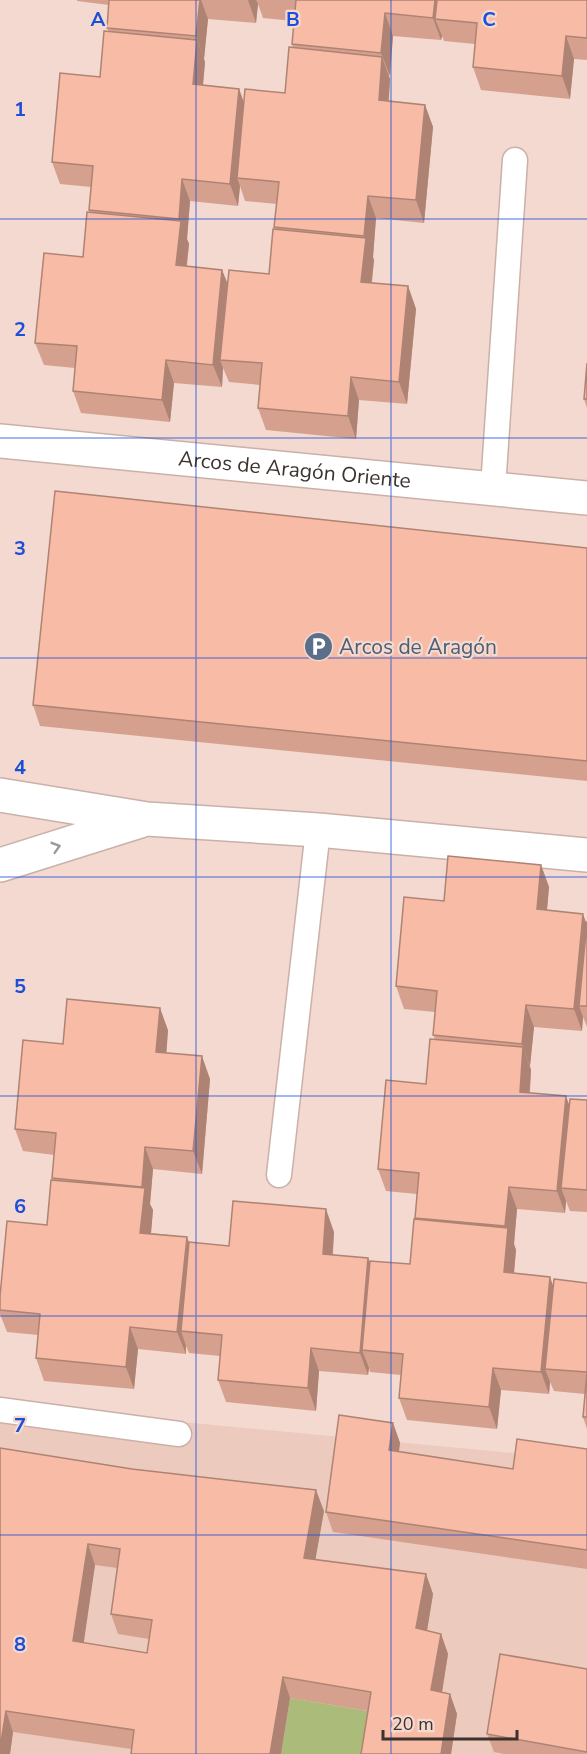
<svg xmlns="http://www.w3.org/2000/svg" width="587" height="1754" font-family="'Nunito Sans',sans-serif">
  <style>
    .built { fill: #eccbbe }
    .green { fill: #abbc7a }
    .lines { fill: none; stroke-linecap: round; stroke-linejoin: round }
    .service-casing { stroke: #cab1a8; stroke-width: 27 }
    .minor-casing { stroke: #cab1a8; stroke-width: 36 }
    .service { stroke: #fff; stroke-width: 24 }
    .minor { stroke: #fff; stroke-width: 33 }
    .wall { fill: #d5a18e; fill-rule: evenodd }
    .shaded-wall { fill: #ae8374 }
    .building { fill: #f8bba5; stroke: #ae8374; stroke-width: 1.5; fill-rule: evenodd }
    .oneway { stroke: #9e9896 }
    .grid { fill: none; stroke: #1d4ed8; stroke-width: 1.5; stroke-opacity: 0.55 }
    .labels { text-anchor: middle; stroke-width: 4.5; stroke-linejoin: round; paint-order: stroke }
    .street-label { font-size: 21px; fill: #3c322e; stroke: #f3d9cf }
    .service-label { font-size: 21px; fill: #4e5e75; stroke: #f3d9cf; text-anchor: start }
    .grid-label { font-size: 20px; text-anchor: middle; font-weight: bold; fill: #1d4ed8; stroke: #f3d9cf; stroke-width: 4.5; stroke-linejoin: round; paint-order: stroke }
  </style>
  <rect width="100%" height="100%" fill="#f3d9cf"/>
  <!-- built -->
  <path class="built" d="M0,1405L587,1460V1754H0Z"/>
  <!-- green -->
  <path class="green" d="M290,1698L379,1713L372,1754H281Z"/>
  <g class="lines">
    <defs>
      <path id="service" d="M493,488L515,160
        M279,1175L318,830
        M0,1410L179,1434"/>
      <g id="minor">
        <path id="s1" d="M0,441L587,498"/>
        <path d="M0,795L147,819L318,830L587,855"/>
        <path d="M0,865L140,821"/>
      </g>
    </defs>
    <!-- service casing -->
    <use href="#service" class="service-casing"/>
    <!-- minor casing -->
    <use href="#minor" class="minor-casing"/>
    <!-- service -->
    <use href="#service" class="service"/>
    <!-- minor -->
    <use href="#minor" class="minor"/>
  </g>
  <!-- wall -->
  <path class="wall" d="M77,0H587V60L574,59L570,99L481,90L473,67L475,44L444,41L442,36L441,40L393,36L389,76L390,79L389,101L425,105L433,127L424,223L376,218L373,257L374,260L372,283L408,286L416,309L407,404L359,400L356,439L266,430L258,408L260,385L229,382L223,368L222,387L174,383L170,422L81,413L73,391L75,368L44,365L35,343L83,257L90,212L89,210L91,187L60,184L52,162L100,77L109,32L107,28L109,5L77,1ZM258,4L263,18L294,21L292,44L293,48L285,93L244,103L239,89L203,85L205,62L204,59L208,19L256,23ZM240,186L245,201L277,204L274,227L275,229L269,274L227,283L222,270L187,266L189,244L187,239L190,201L238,206Z
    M587,363V408L584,399Z
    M587,548V781L40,726L33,705Z
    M541,865L549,887L547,910L587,924V921V1027L583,1017L582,1031L534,1027L530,1066L531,1070L530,1093L569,1105L587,1100V1212L570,1211L566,1201L565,1213L517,1209L514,1244L516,1250L514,1273L553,1285L587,1283V1429L583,1417L585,1394L554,1391L550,1382L549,1394L501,1390L497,1429L407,1420L399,1398L401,1375L370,1372L369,1368L368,1375L319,1371L316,1411L226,1402L218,1380L220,1356L189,1353L186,1346V1354L138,1349L134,1389L44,1381L36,1358L38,1335L7,1332L0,1314V1296L47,1225L53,1180L52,1178L54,1155L23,1151L15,1129L63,1044L168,1030L166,1053L210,1079L202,1174L153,1169L150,1204L153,1210L151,1233L187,1237L189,1244L229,1246L334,1232L333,1255L368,1258L370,1263L410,1264L416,1219L415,1218L417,1194L386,1191L378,1169L426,1084L435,1039L433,1035L435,1012L404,1009L396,986L444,901Z
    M393,1423L400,1443L399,1452L513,1469L587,1449V1569L333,1532L326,1512Z
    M0,1448L324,1511L315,1560L426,1574L433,1594L427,1631L441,1634L448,1654L442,1692L450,1694L457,1714L451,1754H361L368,1711L290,1698L281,1754H131V1749L13,1732L10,1754H0ZM95,1565L117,1568L111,1614L118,1634L149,1639L147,1653L83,1643Z
    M587,1669V1754H504L494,1752L487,1734Z"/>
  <!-- shaded-wall -->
  <path class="shaded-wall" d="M200,0H201L208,19L204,59L196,36Z
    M248,0H256L258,4L256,23Z
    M435,0H445L435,19L442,36L441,40L433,18Z
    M385,13L393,36L390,76L381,53Z
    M566,36L574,59L570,99L562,76Z
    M197,40L205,62L201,107L193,84Z
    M382,57L390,79L387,123L379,100Z
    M239,89L247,111L237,178L240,186L238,206L230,184Z
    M425,105L433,127L424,223L416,200Z
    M182,179L190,201L187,239L189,244L184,287L176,265L180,224L179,219Z
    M368,196L376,218L373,257L374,260L369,304L361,282L366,239L364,236Z
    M222,270L231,292L220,360L223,368L222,387L213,365Z
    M408,286L416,309L407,404L399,382Z
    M166,360L174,383L170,422L162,400Z
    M351,377L359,400L356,439L348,416Z
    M541,865L549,887L545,932L537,909Z
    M583,914L587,925L579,1006L583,1017L582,1031L574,1009Z
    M526,1005L534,1027L530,1066L522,1044Z
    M160,1008L168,1030L165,1074L156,1052Z
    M523,1047L531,1070L528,1114L520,1092Z
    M202,1056L210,1079L202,1174L193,1151Z
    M566,1096L574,1118L561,1188L566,1201L565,1213L557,1191Z
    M145,1147L153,1169L150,1204L153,1210L149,1255L140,1233L144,1193L142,1187Z
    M509,1187L517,1209L514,1244L516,1250L512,1294L504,1272L507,1232L505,1226Z
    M326,1209L334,1232L331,1276L323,1254Z
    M187,1237L195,1259L181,1331L186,1346V1354L177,1332Z
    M368,1258L376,1281L362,1350L369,1368L368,1375L360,1353Z
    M550,1277L558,1299L545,1369L550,1382L549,1394L541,1372Z
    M130,1327L138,1349L134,1389L126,1367Z
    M311,1348L319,1371L316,1411L308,1388Z
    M493,1368L501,1390L497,1429L489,1407Z
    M393,1423L400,1443L396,1471L389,1450Z
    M316,1490L324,1511L312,1579L304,1558Z
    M88,1544L95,1565L81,1662L73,1641Z
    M426,1574L433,1594L424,1649L416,1628Z
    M441,1634L448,1654L439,1711L431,1690Z
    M283,1677L290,1698L281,1754H270Z
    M450,1694L457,1714L451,1754H441Z
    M6,1711L13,1732L10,1754H0V1748Z"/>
  <!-- building -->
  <path class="building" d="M109,0H200L196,36L107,28Z
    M296,0H435L433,18L385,13L381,53L292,44Z
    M437,0H587V38L566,36L562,76L473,67L477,23L435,19Z
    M104,31L197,40L193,84L239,89L230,184L182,179L179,219L89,210L93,166L52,162L60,73L100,77Z
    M289,47L382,57L379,100L425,105L416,200L368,196L364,236L274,227L279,182L237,178L245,89L285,93Z
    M87,212L181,221L176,265L222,270L213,365L166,360L162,400L73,391L77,346L35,343L44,253L83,257Z
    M273,229L366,238L361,282L408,286L399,382L351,377L348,416L258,408L262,363L220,360L229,270L269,274Z
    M587,363V399H584Z
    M55,491L587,548V761L33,705Z
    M448,856L541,865L537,909L583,914L574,1009L526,1005L522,1044L433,1035L437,991L396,986L404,897L444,901Z
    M587,921V1006H579Z
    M67,999L160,1008L156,1052L202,1056L193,1151L145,1147L142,1187L52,1178L56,1133L15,1129L23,1040L63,1044Z
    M430,1039L523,1047L520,1092L566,1096L557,1191L509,1187L505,1226L415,1218L419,1173L378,1169L386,1080L426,1084Z
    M570,1099L587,1100V1190L561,1188Z
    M51,1180L145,1188L140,1233L187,1237L177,1332L130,1327L126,1367L36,1358L40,1314L0,1310V1296L7,1221L47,1225Z
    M233,1201L326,1209L323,1254L368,1258L360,1353L311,1348L308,1388L218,1380L222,1335L181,1331L189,1242L229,1246Z
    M414,1219L508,1228L504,1272L550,1277L541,1372L493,1368L489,1407L399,1398L403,1354L362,1350L370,1261L410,1264Z
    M554,1279L587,1283V1417H583L587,1372L545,1369Z
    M339,1415L393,1423L389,1450L513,1469L517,1439L587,1449V1550L326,1512Z
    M0,1448L132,1469L316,1490L304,1558L426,1574L416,1628L441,1634L431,1690L450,1694L441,1754H361L371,1692L283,1677L270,1754H131L134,1730L6,1711L0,1748ZM88,1544L120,1549L111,1614L152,1620L147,1653L73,1641Z
    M500,1654L587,1669V1752L487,1734Z"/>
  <!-- one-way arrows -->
  <defs><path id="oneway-chevron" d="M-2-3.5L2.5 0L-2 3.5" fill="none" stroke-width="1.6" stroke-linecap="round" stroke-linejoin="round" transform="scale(1.5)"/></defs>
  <use class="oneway" href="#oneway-chevron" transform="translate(56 847) rotate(-17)"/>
  <!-- grid -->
  <path class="grid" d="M196,0V1754M391,0V1754M0,219H587M0,438H587M0,658H587M0,877H587M0,1096H587M0,1316H587M0,1535H587"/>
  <!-- icons -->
  <defs>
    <symbol id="parking-disc" viewBox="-11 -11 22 22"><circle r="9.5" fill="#5c6f8a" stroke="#f3d9cf"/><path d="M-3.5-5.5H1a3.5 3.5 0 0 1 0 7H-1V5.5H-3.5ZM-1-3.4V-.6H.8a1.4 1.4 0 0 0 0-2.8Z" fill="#fff"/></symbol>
  </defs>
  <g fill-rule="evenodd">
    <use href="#parking-disc" x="302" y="630" width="33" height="33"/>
  </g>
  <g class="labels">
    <!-- street labels -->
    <g class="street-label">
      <text dy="7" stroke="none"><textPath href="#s1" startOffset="296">Arcos de Aragón Oriente</textPath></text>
    </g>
    <!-- service labels -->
    <g class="service-label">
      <text x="339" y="654">Arcos de Aragón</text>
    </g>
  </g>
  <g class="grid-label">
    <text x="98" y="26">A</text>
    <text x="293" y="26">B</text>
    <text x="489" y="26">C</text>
    <text x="20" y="116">1</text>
    <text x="20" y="336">2</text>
    <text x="20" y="555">3</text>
    <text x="20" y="774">4</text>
    <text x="20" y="993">5</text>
    <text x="20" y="1213">6</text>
    <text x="20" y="1432">7</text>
    <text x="20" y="1651">8</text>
  </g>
  <!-- scale -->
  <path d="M383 1730v9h134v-9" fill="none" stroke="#3c322e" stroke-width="3"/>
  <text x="392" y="1730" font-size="18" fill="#3c322e" stroke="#f3d9cf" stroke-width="4.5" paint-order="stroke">20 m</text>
</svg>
